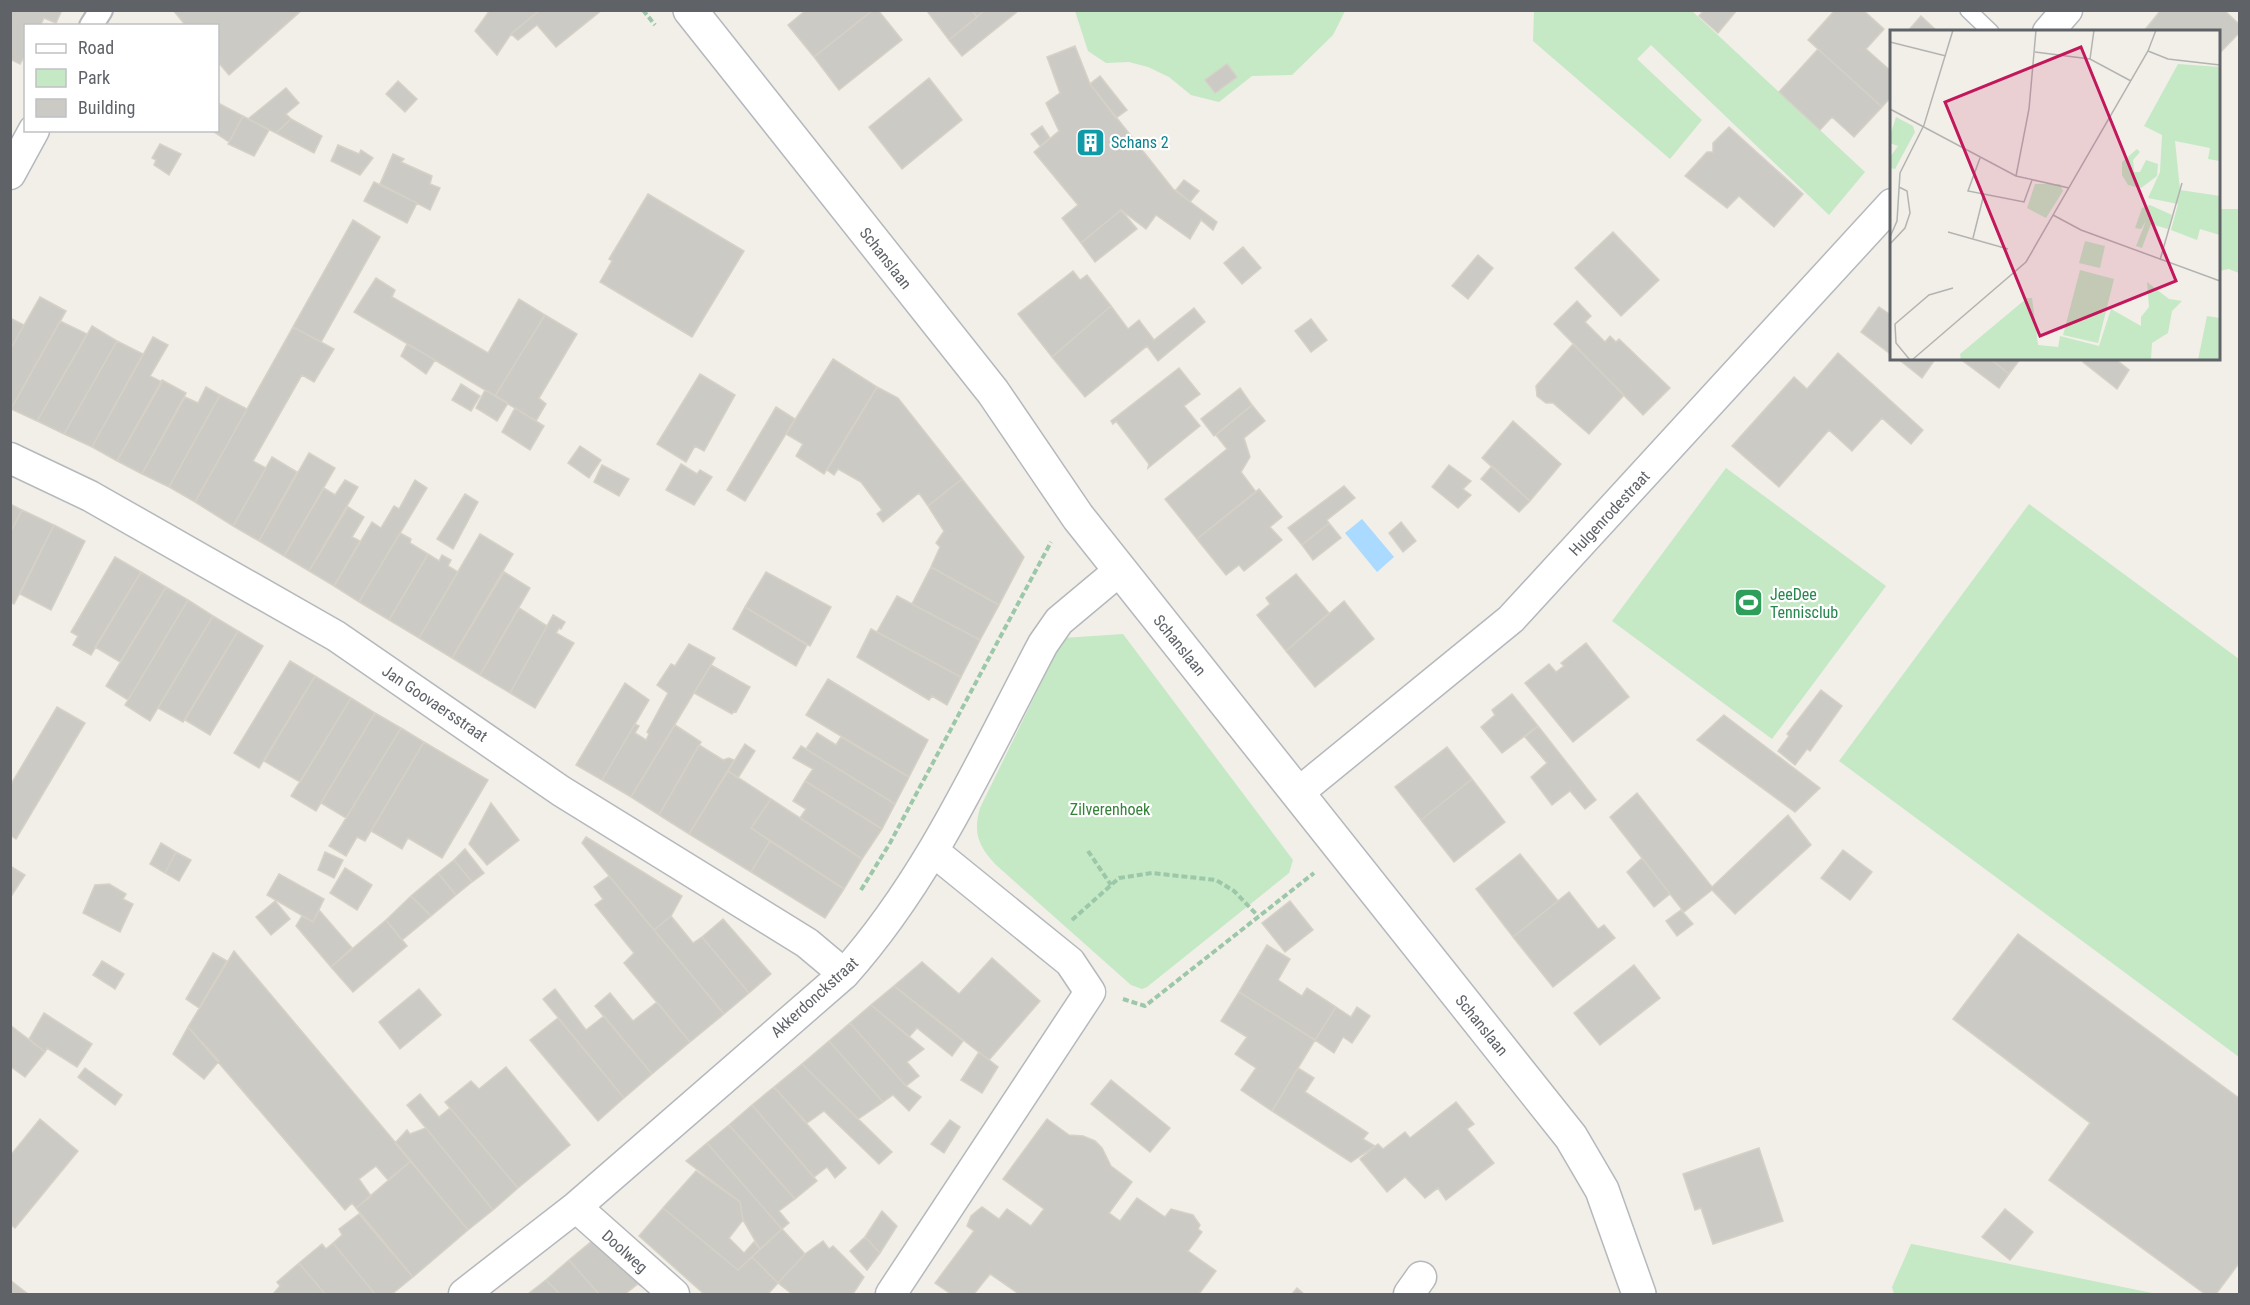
<svg xmlns="http://www.w3.org/2000/svg" width="2250" height="1305" font-family="'Roboto Condensed',sans-serif">
  <style>
    .green { fill: #c5e8c5 }
    .water { fill: #aadaff }
    .building { fill: #cccac5; stroke: #d6d1c6; stroke-width: 1.5 }
    .lines { fill: none; stroke-linecap: round; stroke-linejoin: round }
    .service-casing { stroke: #b5b8bc; stroke-width: 18 }
    .pedestrian-casing { stroke: #b5b8bc; stroke-width: 26 }
    .minor-casing { stroke: #b5b8bc; stroke-width: 33 }
    .tertiary-casing { stroke: #b5b8bc; stroke-width: 36 }
    .path { stroke: #9cc7a9; stroke-width: 4; stroke-dasharray: 6 3; stroke-linecap: butt }
    .service { stroke: #fff; stroke-width: 15 }
    .pedestrian { stroke: #fff; stroke-width: 22 }
    .minor { stroke: #fff; stroke-width: 30 }
    .tertiary { stroke: #fff; stroke-width: 33 }
    .labels { text-anchor: middle; stroke-width: 4.5; stroke-linejoin: round; paint-order: stroke }
    .culture-label { font-size: 16px; fill: #0d838f; stroke: #fff; text-anchor: start }
    .street-label { font-size: 16px; fill: #5f6368; stroke: #fff }
    .leisure-label { font-size: 16px; fill: #27864d; stroke: #fff; text-anchor: start }
    .park-label { font-size: 16px; fill: #348238; stroke: #fff }
    .inset-road { fill: none; stroke: #b3b3b1; stroke-width: 1.5 }
    .view { fill: #c2185b; fill-opacity: 0.15; stroke: #c2185b; stroke-width: 3 }
    .inset-edge { fill: none; stroke: #5f6368; stroke-width: 3 }
  </style>
  <rect width="100%" height="100%" fill="#f1efe8"/>
  <!-- green -->
  <path class="green" d="M1075,11H1345L1333,35L1292,75L1252,76L1219,102L1191,95L1169,77L1148,67L1129,62L1106,63L1088,51Z
    M1534,11H1692L1865,172L1829,215L1651,45L1637,59L1702,120L1670,159L1533,41Z
    M2219,209H2239V273L2229,269L2219,271Z
    M1726,468L1886,586L1772,739L1612,621Z
    M2029,504L2239,659V1057L1839,761Z
    M1123,634L1293,860L1289,873L1147,987L1142,989L1131,985L995,864C978,845 973,833 980,808L1063,638Z
    M1911,1244H1912L2157,1294H1894L1892,1287Z"/>
  <!-- water -->
  <path class="water" d="M1362,519L1394,557L1377,572L1345,533Z"/>
  <!-- building -->
  <path class="building" d="M10,10H62L56,23L44,18L40,26H26V54L20,64L10,59Z
    M173,10H302L229,75L218,62V26H186Z
    M490,10H540L511,34L497,55L475,31Z
    M540,10H602L556,47L537,25L518,40L511,34Z
    M806,10H873L814,57L788,25Z
    M873,10H878L902,40L839,90L814,57Z
    M972,10H985L977,17Z
    M972,10L977,17L949,40L927,11Z
    M985,10L1018,11L962,56L949,40Z
    M1704,10H1737L1718,33L1699,16Z
    M1835,10H1863L1884,29L1866,49L1892,72V96L1882,107L1808,40Z
    M2224,10L2240,25V32L2218,55V32H2143L2161,10Z
    M1921,16L1938,32H1907Z
    M1075,46L1090,84L1173,189L1217,222L1213,230L1201,220L1190,239L1156,215L1146,229L1121,210L1081,243L1062,218L1078,205L1034,152L1059,131L1046,103L1060,93L1047,57Z
    M1818,49L1882,107L1854,137L1832,117L1820,130L1779,92Z
    M1227,64L1237,77L1215,93L1205,80Z
    M1100,76L1127,110L1116,118L1090,84Z
    M929,78L962,120L902,169L869,127Z
    M398,81L417,99L405,112L386,94Z
    M286,88L299,103L286,114L291,119L276,133L248,119Z
    M218,103L243,116L229,142L211,130H218Z
    M243,116L269,130L254,156L228,144Z
    M291,119L322,136L314,153L276,133Z
    M1042,126L1050,138L1040,146L1031,134Z
    M1729,127L1803,194L1774,227L1739,196L1727,208L1685,176L1707,152H1713V143Z
    M160,144L181,154L169,175L154,165L156,160L152,158Z
    M338,145L359,154L361,150L373,158L360,175L331,161Z
    M393,154L404,159L401,162L432,176L430,184L440,188L430,210L380,184Z
    M1184,180L1199,191L1190,202L1176,190Z
    M374,182L417,203L407,223L364,201Z
    M648,194L744,251L692,337L600,282L612,261L609,259Z
    M1121,210L1137,229L1095,262L1081,243Z
    M353,220L380,237L321,342L293,327Z
    M1613,232L1659,280L1621,316L1575,268Z
    M1243,247L1261,268L1242,284L1224,263Z
    M1478,255L1493,268L1468,299L1452,286Z
    M1073,271L1080,280L1087,275L1111,306L1052,357L1018,314Z
    M376,278L395,290L392,297L488,353L519,299L545,315L495,396L354,312Z
    M40,297L66,311L11,409L10,350Z
    M1577,301L1591,316L1585,322L1605,342L1610,336L1616,342L1619,339L1670,388L1643,415L1554,324Z
    M1111,306L1128,329L1139,320L1154,340L1194,308L1205,322L1158,361L1147,346L1085,397L1052,357Z
    M1879,307L1892,316V355L1861,332Z
    M545,315L577,334L539,398L546,404L536,421L495,396Z
    M10,318L24,325L10,350Z
    M1311,319L1327,340L1311,352L1295,331Z
    M60,321L87,334L37,421L11,409Z
    M92,326L117,341L64,434L37,421Z
    M293,327L334,349L314,382L302,375L253,461L266,468L233,526L195,502Z
    M153,337L168,345L150,376L162,382L117,461L92,447Z
    M117,341L143,354L92,447L64,434Z
    M407,344L435,360L426,374L401,356Z
    M1573,344L1624,395L1589,434L1553,403H1546L1537,396L1536,386Z
    M1838,353L1923,430L1911,444L1882,418L1852,451L1829,430L1779,487L1732,446L1794,377L1807,389Z
    M1897,358H1936L1922,378Z
    M1959,358H1989L2009,374L1999,388Z
    M1989,358H2021L2009,374Z
    M2085,358H2114L2129,370L2117,389L2083,362Z
    M833,359L877,387L824,474L796,456L803,444L786,434Z
    M1179,368L1200,394L1184,406L1200,426L1148,468L1149,464L1116,421L1113,424L1111,421Z
    M700,374L735,395L704,451L695,446L686,462L657,444Z
    M162,380L186,393L142,474L117,461Z
    M461,384L480,396L471,411L452,400Z
    M206,387L220,395L169,487L142,474L185,397L198,403Z
    M877,387L898,398L962,479L928,506L919,493L883,522L877,514L882,510L861,482L838,469L834,475L827,470Z
    M1240,388L1252,405L1214,436L1201,419Z
    M485,390L508,403L497,421L476,408Z
    M220,395L247,409L195,502L169,487Z
    M1252,405L1265,421L1244,438L1250,457L1241,472L1256,492L1197,539L1165,499L1227,449L1216,435Z
    M776,407L795,419L745,501L727,490Z
    M515,408L544,426L530,450L502,432Z
    M1513,421L1561,464L1530,501L1482,458Z
    M580,446L601,460L589,478L568,463Z
    M309,453L335,468L284,556L259,541Z
    M272,457L297,472L259,541L233,526Z
    M681,464L697,474L700,470L712,477L694,505L666,490Z
    M602,465L629,479L619,496L594,482Z
    M1449,465L1471,481L1463,489L1471,495L1458,508L1432,487Z
    M1492,466L1530,501L1519,512L1481,479Z
    M962,479L1024,557L999,605L931,567L940,547L936,543L944,531L928,506Z
    M345,480L358,487L309,571L284,556L324,488L335,495Z
    M415,480L427,488L359,602L334,586L372,522L381,528L394,506L399,509Z
    M1344,486L1355,498L1327,520L1329,523L1302,545L1288,528Z
    M1259,489L1282,517L1270,527L1282,540L1244,571L1239,565L1226,575L1197,539Z
    M465,494L478,502L453,549L437,539Z
    M10,504L22,510L10,533Z
    M348,507L364,517L352,537L360,541L334,586L309,571Z
    M22,510L54,525L14,604L10,602V533Z
    M1401,522L1416,541L1403,552L1389,533Z
    M1329,523L1341,538L1313,560L1302,545Z
    M54,525L85,541L51,610L20,594Z
    M400,533L411,539L410,543L428,554L389,620L359,602Z
    M480,534L513,554L452,658L419,638Z
    M428,554L439,561L442,555L451,560L448,566L458,572L419,638L389,620Z
    M115,557L141,572L91,655L73,645L78,636L71,632Z
    M931,567L999,605L980,640L912,604Z
    M141,572L166,587L120,662L95,647Z
    M504,572L530,588L480,675L452,658Z
    M766,572L831,607L810,646L745,607Z
    M1296,574L1329,613L1286,651L1257,615L1270,604L1266,598Z
    M166,587L188,600L128,700L106,686Z
    M897,596L980,640L961,677L877,632Z
    M188,600L213,616L150,721L125,705Z
    M1344,601L1374,639L1315,687L1286,651Z
    M745,607L807,645L796,666L733,629Z
    M519,608L547,626L510,693L480,675Z
    M553,615L565,622L561,629L559,628L556,633L574,643L535,708L510,693Z
    M213,616L238,631L183,722L158,708Z
    M871,629L961,677L947,705L932,696L929,700L857,657Z
    M238,631L263,646L210,735L185,720Z
    M1586,643L1629,697L1573,742L1525,683L1549,664L1556,672L1564,666L1561,663Z
    M689,644L715,658L631,797L602,780L635,724L639,726L635,733L646,740L649,734L647,732L668,693L657,685L671,664L675,666Z
    M290,661L315,676L259,768L234,753Z
    M711,665L750,687L736,712L734,711L732,714L694,693Z
    M315,676L351,698L300,782L264,761Z
    M828,679L928,740L909,777L806,715Z
    M625,683L649,700L602,780L576,765Z
    M1821,690L1842,706L1810,751L1807,749L1795,765L1778,751L1789,736L1787,734Z
    M1512,694L1538,726L1502,753L1481,727L1495,715L1492,710Z
    M351,698L375,713L316,811L291,796Z
    M57,707L85,723L16,839L10,835V786Z
    M375,713L401,728L346,818L321,803Z
    M1724,715L1820,788L1795,812L1697,740Z
    M675,725L701,742L659,815L631,797Z
    M1538,726L1596,800L1585,809L1570,791L1552,805L1531,777L1547,763L1525,737Z
    M401,728L424,742L365,841L357,837L346,856L329,846Z
    M817,733L836,745L841,737L909,777L895,804L806,749Z
    M424,742L488,780L442,858L408,838L402,849L371,831Z
    M745,744L755,751L738,778L728,771Z
    M699,745L723,760L729,758L734,760L689,834L659,815Z
    M801,746L895,804L882,829L805,781L813,769L793,758Z
    M1447,747L1472,779L1421,820L1395,787Z
    M728,771L771,799L751,828L770,841L751,872L689,834Z
    M1472,779L1505,822L1454,862L1421,820Z
    M805,781L882,829L862,859L800,818L806,809L793,801Z
    M1637,793L1712,887L1788,815L1811,845L1735,914L1712,890L1684,912L1610,817Z
    M771,799L862,859L844,889L751,828Z
    M491,803L519,840L487,865L469,844Z
    M586,837L682,896L671,916L654,930L582,843Z
    M770,841L844,889L825,918L751,872Z
    M161,843L176,852L165,873L150,864Z
    M465,849L484,873L472,882L454,860Z
    M1843,850L1872,872L1850,900L1821,878Z
    M176,852L191,860L179,881L165,873Z
    M325,852L343,860L334,878L318,870Z
    M1520,854L1558,901L1513,937L1476,889Z
    M1642,858L1670,894L1654,907L1627,872Z
    M454,860L472,882L456,895L438,873Z
    M10,866L25,875L10,898Z
    M345,868L372,885L357,910L330,893Z
    M438,873L456,895L431,916L411,896Z
    M279,874L324,899L313,922L267,895Z
    M609,876L724,1014L690,1042L624,963L634,953L595,905L603,899L594,887Z
    M109,884L126,894L123,899L133,904L120,932L83,913L95,885Z
    M1569,892L1598,929L1604,925L1615,938L1553,987L1513,937Z
    M411,896L431,916L402,940L386,920Z
    M275,901L290,919L271,935L256,917Z
    M1290,901L1313,930L1285,952L1262,923Z
    M319,910L352,948L331,967L296,926L302,916L313,922Z
    M1681,910L1693,924L1677,936L1666,921Z
    M671,916L693,943L702,937L749,993L724,1014L654,930Z
    M723,919L771,974L749,993L702,937Z
    M386,920L407,946L353,992L331,967Z
    M2018,934L2240,1099V1262L2216,1294H2205L2049,1180L2090,1123L1953,1019Z
    M1267,945L1290,959L1278,980L1302,996L1307,988L1336,1007L1315,1040L1239,992Z
    M234,951L411,1161L388,1180L376,1166L359,1179L371,1196L356,1208L352,1203L345,1210L188,1027Z
    M213,953L227,961L199,1008L186,999Z
    M992,958L1040,1001L989,1060L894,986L922,962L959,994Z
    M102,961L124,974L115,989L93,975Z
    M1634,965L1660,998L1600,1045L1574,1013Z
    M894,986L963,1041L952,1056L917,1028L909,1037L871,1005Z
    M419,989L441,1015L400,1049L379,1022Z
    M555,989L586,1030L604,1016L652,1074L624,1098L543,999Z
    M1239,992L1315,1040L1272,1111L1241,1090L1256,1068L1235,1054L1247,1037L1221,1021Z
    M610,993L633,1021L657,1002L690,1042L652,1074L595,1006Z
    M871,1005L924,1049L907,1062L919,1076L906,1086L850,1023Z
    M1336,1007L1351,1017L1357,1007L1370,1016L1352,1043L1343,1037L1334,1053L1315,1040Z
    M44,1013L92,1044L77,1067L47,1048L45,1052L29,1039Z
    M558,1018L624,1098L598,1121L530,1040Z
    M850,1023L906,1086L921,1097L909,1111L893,1095L883,1102L829,1041Z
    M10,1025L45,1052L25,1077L10,1066Z
    M188,1027L219,1061L204,1079L173,1054Z
    M829,1041L883,1102L858,1119L802,1064Z
    M979,1052L998,1067L982,1093L961,1080Z
    M802,1064L892,1152L879,1164L824,1111L807,1123L774,1087Z
    M506,1067L570,1145L518,1188L445,1102L471,1081L479,1089Z
    M85,1068L122,1095L115,1105L78,1077Z
    M1298,1068L1314,1078L1305,1092L1368,1133L1363,1139L1375,1146L1351,1162L1272,1111Z
    M1111,1080L1170,1128L1150,1152L1091,1104Z
    M774,1087L846,1168L835,1178L827,1167L814,1177L752,1105Z
    M420,1094L439,1117L450,1108L518,1188L493,1210L407,1105Z
    M1456,1102L1474,1124L1467,1129L1494,1163L1446,1200L1438,1188L1425,1198L1405,1177L1387,1192L1360,1159L1378,1144L1383,1149L1405,1132L1410,1138Z
    M752,1105L817,1181L795,1199L729,1125Z
    M40,1119L78,1151L15,1228L10,1224V1156Z
    M1047,1119L1069,1135L1083,1136L1095,1141L1102,1148L1111,1166L1132,1182L1109,1213L1120,1221L1137,1198L1165,1217L1171,1209L1193,1215L1200,1225L1198,1229L1202,1232L1188,1251L1216,1271L1199,1294H1019L990,1274L974,1294H951L935,1283L974,1231L967,1226L971,1216L978,1210L982,1207L999,1219L1007,1209L1031,1226L1044,1209L1003,1179Z
    M950,1120L960,1127L944,1153L931,1144Z
    M729,1125L795,1199L779,1211L789,1223L782,1229L707,1143Z
    M426,1128L493,1210L468,1230L395,1143L407,1130L410,1134Z
    M707,1143L782,1229L760,1249L743,1220L740,1202L686,1161Z
    M1759,1148L1783,1221L1713,1244L1701,1208L1695,1210L1683,1174Z
    M411,1161L468,1230L413,1277L356,1208Z
    M696,1171L740,1202L743,1220L729,1238L744,1253L754,1242L760,1249L738,1270L663,1208Z
    M663,1208L738,1270L752,1257L778,1283L768,1294H704L639,1236Z
    M2005,1209L2033,1232L2010,1260L1982,1237Z
    M882,1211L897,1226L880,1253L865,1237Z
    M359,1214L413,1277L392,1294H375L333,1243L342,1235L339,1229Z
    M782,1229L805,1254L778,1283L752,1257Z
    M865,1237L880,1253L867,1270L850,1251Z
    M592,1241L643,1287L638,1284L625,1294H599L569,1260Z
    M823,1241L829,1249L833,1246L864,1277L853,1294H792L778,1283L805,1254Z
    M333,1243L375,1294H325L299,1263L322,1244L326,1249Z
    M569,1260L599,1294H560L546,1280Z
    M299,1263L325,1294H273L280,1286L277,1282Z
    M10,1280L28,1294H10Z
    M546,1280L560,1294H528Z
    M1297,1288L1304,1294H1292Z"/>
  <g class="lines">
    <defs>
      <path id="service" d="M1968,10L1991,32"/>
      <path id="pedestrian" d="M91,26L101,10"/>
      <path id="minor" d="M2048,32L2067,10
        M10,174L34,130
        M10,458L90,496L336,636L561,791L807,943L844,974
        M1298,793L1511,619L1892,204
        M576,1207L674,1294
        M464,1294L576,1207L844,974C930,878 983,757 1043,644L1059,621L1120,570
        M891,1294L1090,992L1070,962L933,851
        M1409,1294L1421,1277"/>
      <path id="tertiary" d="M690,10L993,392L1078,517L1571,1137L1602,1190L1639,1294"/>
    </defs>
    <!-- service casing -->
    <use href="#service" class="service-casing"/>
    <!-- pedestrian casing -->
    <use href="#pedestrian" class="pedestrian-casing"/>
    <!-- minor casing -->
    <use href="#minor" class="minor-casing"/>
    <!-- tertiary casing -->
    <use href="#tertiary" class="tertiary-casing"/>
    <!-- path -->
    <path class="path" d="M643,10L655,25
      M1088,851L1111,885
      M861,890L890,843L1051,542
      M1072,920L1119,878L1152,873L1216,880L1234,891L1258,916
      M1123,999L1145,1006L1314,873"/>
    <!-- service -->
    <use href="#service" class="service"/>
    <!-- pedestrian -->
    <use href="#pedestrian" class="pedestrian"/>
    <!-- minor -->
    <use href="#minor" class="minor"/>
    <!-- tertiary -->
    <use href="#tertiary" class="tertiary"/>
  </g>
  <!-- icons -->
  <defs>
    <symbol id="building-square" viewBox="-11 -11 22 22"><rect x="-9" y="-9" width="18" height="18" rx="4" fill="#0f9aa8" stroke="#fff"/><path d="M-4-6H4V6H1V3H-1V6H-4ZM-2.5-4.3h1.7v1.8h-1.7ZM.8-4.3h1.7v1.8H.8ZM-2.5-1h1.7V.8h-1.7ZM.8-1h1.7V.8H.8Z" fill="#fff"/></symbol>
    <symbol id="stadium-square" viewBox="-11 -11 22 22"><rect x="-9" y="-9" width="18" height="18" rx="4" fill="#2e9e5b" stroke="#fff"/><path d="M0-5a6.5 5 0 1 0 0 10a6.5 5 0 1 0 0-10ZM-3.5-1.8h7v3.6h-7Z" fill="#fff"/></symbol>
  </defs>
  <g fill-rule="evenodd">
    <use href="#building-square" x="1074" y="126" width="33" height="33"/>
    <use href="#stadium-square" x="1732" y="586" width="33" height="33"/>
  </g>
  <g class="labels">
    <!-- culture labels -->
    <g class="culture-label">
      <text x="1111" y="148">Schans 2</text>
    </g>
    <!-- street labels -->
    <g class="street-label">
      <text transform="translate(886 258) rotate(52)" y="6">Schanslaan</text>
      <text transform="translate(1609 513) rotate(-47)" y="6">Hulgenrodestraat</text>
      <text transform="translate(1180 645) rotate(51)" y="6">Schanslaan</text>
      <text transform="translate(435 703) rotate(34)" y="6">Jan Goovaersstraat</text>
      <text transform="translate(814 997) rotate(-42)" y="6">Akkerdonckstraat</text>
      <text transform="translate(1482 1025) rotate(51)" y="6">Schanslaan</text>
      <text transform="translate(625 1251) rotate(42)" y="6">Doolweg</text>
    </g>
    <!-- leisure labels -->
    <g class="leisure-label">
      <text x="1770" y="600">JeeDee<tspan x="1770" dy="18">Tennisclub</tspan></text>
    </g>
    <!-- park labels -->
    <g class="park-label">
      <text x="1110" y="815">Zilverenhoek</text>
    </g>
  </g>
  <!-- overview -->
  <g transform="translate(1890 30)">
    <rect width="330" height="330" fill="#f1efe8"/>
    <path d="M288,34L330,37V131L318,129L320,118L285,111L290,160L330,166V205L310,199L307,210L281,200L288,174L258,168L270,142L272,105L254,96ZM6,87L23,96L25,102L5,139L0,138V127L8,116L0,113V106ZM247,119L250,122L243,130L244,142H250L256,130L268,134L267,146L251,158L238,155L232,145V132ZM145,154H170L173,161L156,188L137,178ZM260,175L282,185L278,199L261,194L252,218L246,216L256,191L251,199L245,198L252,178ZM195,211L215,216L210,238L189,233ZM190,240L224,249L208,313L173,305ZM257,252L279,269L292,271L282,281L278,303L262,313L261,329L71,330L70,324L137,268H142L148,315L168,317L170,306L209,316L221,279L251,296V287L259,277ZM317,286L330,288V330H308Z" fill="#c5e8c5"/>
    <path class="inset-road" d="M0,12L56,26M258,21L278,29L330,35M145,22L200,29L241,51M200,29L204,0M0,79L126,146L179,158M90,128L78,161L134,172L142,150M126,146L139,79L146,0M163,185L191,200L330,251M58,202L118,219M0,207L7,191L10,143L34,95L63,0M83,208L94,164M0,214L15,198L20,183L17,161L9,157M270,230L292,153M20,330L6,313L5,294L39,265L63,258M22,330L136,232L258,21L266,0"/>
    <path class="view" d="M191,17L286,251L150,306L55,72Z"/>
    <rect width="330" height="330" class="inset-edge"/>
  </g>
  <!-- border -->
  <rect width="2250" height="1305" fill="none" stroke="#5f6368" stroke-width="24"/>
  <!-- legend -->
  <rect x="24" y="24" width="195" height="108" fill="#ffffff" stroke="#bfc1c3" stroke-width="1.5"/>
  <rect x="36" y="44" width="30" height="9" fill="#ffffff" stroke="#bfc1c3" stroke-width="1.5"/>
  <text x="78" y="54" font-size="18" fill="#5f6368">Road</text>
  <rect x="36" y="69" width="30" height="18" fill="#c5e8c5" stroke="#bfc1c3" stroke-width="1.5"/>
  <text x="78" y="84" font-size="18" fill="#5f6368">Park</text>
  <rect x="36" y="99" width="30" height="18" fill="#cccac5" stroke="#bfc1c3" stroke-width="1.5"/>
  <text x="78" y="114" font-size="18" fill="#5f6368">Building</text>
</svg>
